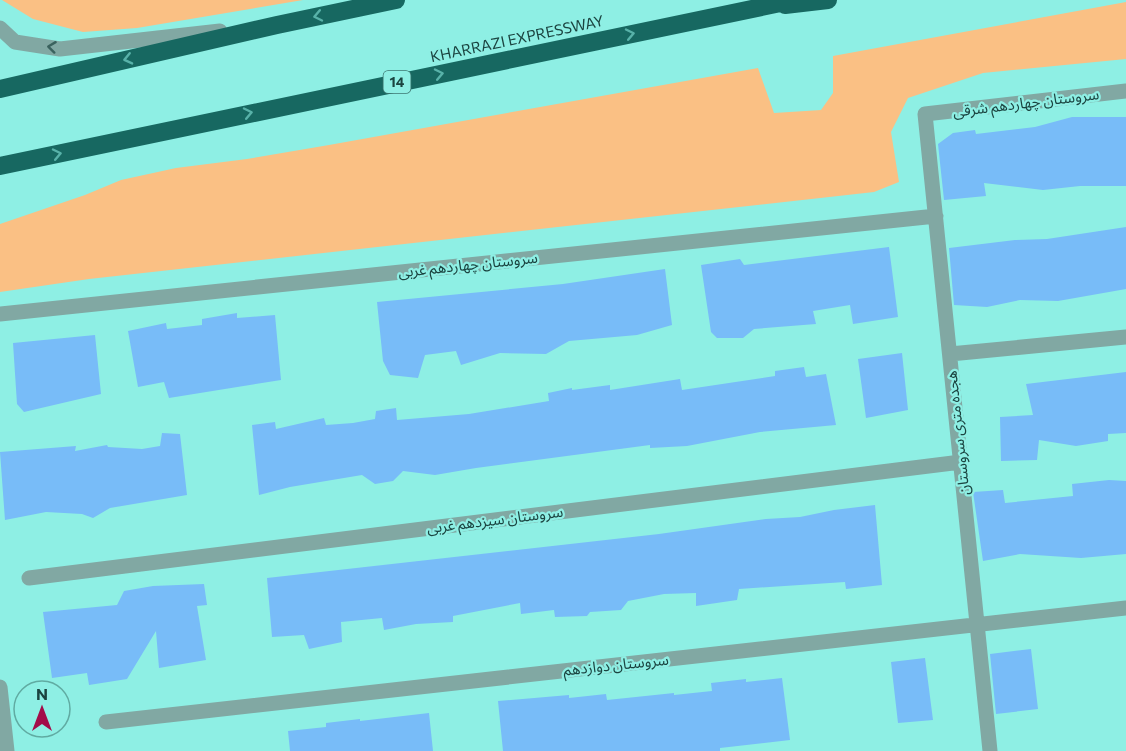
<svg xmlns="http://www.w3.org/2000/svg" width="1126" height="751" font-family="Commissioner,'Noto Sans Arabic',sans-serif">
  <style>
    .green { fill: #fac084 }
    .building { fill: #78bcf8 }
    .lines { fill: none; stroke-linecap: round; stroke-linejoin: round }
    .minor { stroke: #81a8a3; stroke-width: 15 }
    .highway { stroke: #176861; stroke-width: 18 }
    .oneway { stroke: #58b2a9 }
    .oneway2 { stroke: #3a625e }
    .labels { text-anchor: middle; stroke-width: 4.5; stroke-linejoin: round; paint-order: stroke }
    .shield { fill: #8eefe4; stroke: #3e7771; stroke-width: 1.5 }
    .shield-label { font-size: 14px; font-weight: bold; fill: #1b4440 }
    .street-label { font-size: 15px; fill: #1b4440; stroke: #8eefe4 }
  </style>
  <rect width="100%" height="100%" fill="#8eefe4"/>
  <!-- green -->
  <path class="green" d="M2,0H303L137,28L83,32L33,19Z
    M1126,2V59L983,73L908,98L891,132L899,182L874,192L89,279L0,292V224L85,195L121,180L176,168L247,159L329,145L758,68L774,113L821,110L833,93V56Z"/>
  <!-- building -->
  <path class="building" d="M1072,117H1126V186H1080L1043,190L984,183L986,196L944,200L938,144L953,133L975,130L976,134L1035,127Z
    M1126,227V289L1058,301L1020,300L987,307L954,305L949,248L1015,240L1047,239Z
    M889,247L898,317L853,324L850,305L813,311L816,324L754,329L743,338H717L711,332L701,265L740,259L744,265Z
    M665,269L672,325L637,335L569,341L546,354L500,353L461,365L456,351L425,355L418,378L390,375L383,361L377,302L563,284Z
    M237,313V318L275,315L281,380L169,398L164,382L138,387L128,331L166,323L167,329L202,325V319Z
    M95,335L101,394L24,412L17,404L13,343Z
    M902,353L908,410L866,418L858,359Z
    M804,367L806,377L826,374L836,425L760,432L687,446L650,448V445L476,468L435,475L403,471L393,481L375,484L362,475L290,487L259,495L252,425L275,422L276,429L324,418L326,425L353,423L375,419L376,411L396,408L397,420L469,414L549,401L548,393L572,388V390L610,385V390L680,379L682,390L775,376V371Z
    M1126,372V433L1108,434V441L1076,446L1039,440L1037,460L1001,461L1000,417L1033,415L1026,384Z
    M162,433L180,434L187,495L110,508L93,518L82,514L46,512L5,520L0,452L76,446L75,451L107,445L108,447L142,449L160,446Z
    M1109,480L1126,481V554L1081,558L1020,554L983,561L973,492L1003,490L1005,503L1073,496L1072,484Z
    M875,505L882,585L846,589L845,582L739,589L737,600L696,606V593L664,594L628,601L621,610L590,612L587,616L555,617L554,610L521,614L520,603L453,616V622L416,624L384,630L382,618L341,622L342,642L309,649L304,635L272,637L267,578L659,534L766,519L800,517L834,510Z
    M204,584L207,605L197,606L206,660L159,668L156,631L127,679L89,685L87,673L52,678L43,612L117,605L124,591L153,586Z
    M1031,649L1038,709L996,714L990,654Z
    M925,658L933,720L898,723L891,662Z
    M782,678L790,740L720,748V751H503L498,701L569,695V698L606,694L607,700L674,693V695L712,691L711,683L746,679V682Z
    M429,713L433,751H290L288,731L326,727V723L360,719V721Z"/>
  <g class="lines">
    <!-- minor -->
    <path class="minor" d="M0,28L15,42L60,49L220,31
      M0,314L936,216
      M950,354L1126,337
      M29,578L961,462
      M0,687L7,751
      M106,722L1126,608
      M990,751L925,114L1126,91"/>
    <!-- highway -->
    <path class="highway" d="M785,5L828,0
      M0,89L277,25L396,0
      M0,166L795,0"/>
  </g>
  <!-- one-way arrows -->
  <defs><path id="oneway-chevron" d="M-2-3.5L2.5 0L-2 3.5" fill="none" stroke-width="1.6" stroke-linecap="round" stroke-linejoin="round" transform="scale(1.5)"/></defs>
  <g class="oneway">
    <use href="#oneway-chevron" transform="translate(318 16) rotate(168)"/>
    <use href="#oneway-chevron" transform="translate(630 34) rotate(-12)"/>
    <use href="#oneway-chevron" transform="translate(128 59) rotate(167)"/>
    <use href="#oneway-chevron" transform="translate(439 74) rotate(-12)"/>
    <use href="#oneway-chevron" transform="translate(248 113) rotate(-12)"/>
    <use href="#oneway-chevron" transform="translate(57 154) rotate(-12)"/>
  </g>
  <use class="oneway2" href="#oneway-chevron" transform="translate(52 47) rotate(-173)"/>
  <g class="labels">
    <!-- shield labels -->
    <rect class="shield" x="383.5" y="71" width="27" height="22" rx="4.5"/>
    <g class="shield-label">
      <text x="397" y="87">14</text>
    </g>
    <!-- street labels -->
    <g class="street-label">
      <text transform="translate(517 39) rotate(-12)" y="5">KHARRAZI EXPRESSWAY</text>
      <text transform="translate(1026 103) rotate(-7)" y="5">سروستان چهاردهم شرقی</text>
      <text transform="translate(468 265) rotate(-6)" y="5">سروستان چهاردهم غربی</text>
      <text transform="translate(958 433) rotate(-96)" y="5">هجده متری سروستان</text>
      <text transform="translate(495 520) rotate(-7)" y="5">سروستان سیزدهم غربی</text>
      <text transform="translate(616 665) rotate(-6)" y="5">سروستان دوازدهم</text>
    </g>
  </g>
  <!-- north arrow -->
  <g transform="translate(42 709)"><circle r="28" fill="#8eefe4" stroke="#60aba2" stroke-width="1.5"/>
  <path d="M0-4.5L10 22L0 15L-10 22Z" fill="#a30c49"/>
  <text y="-9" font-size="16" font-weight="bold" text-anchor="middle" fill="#1b4440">N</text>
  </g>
</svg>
